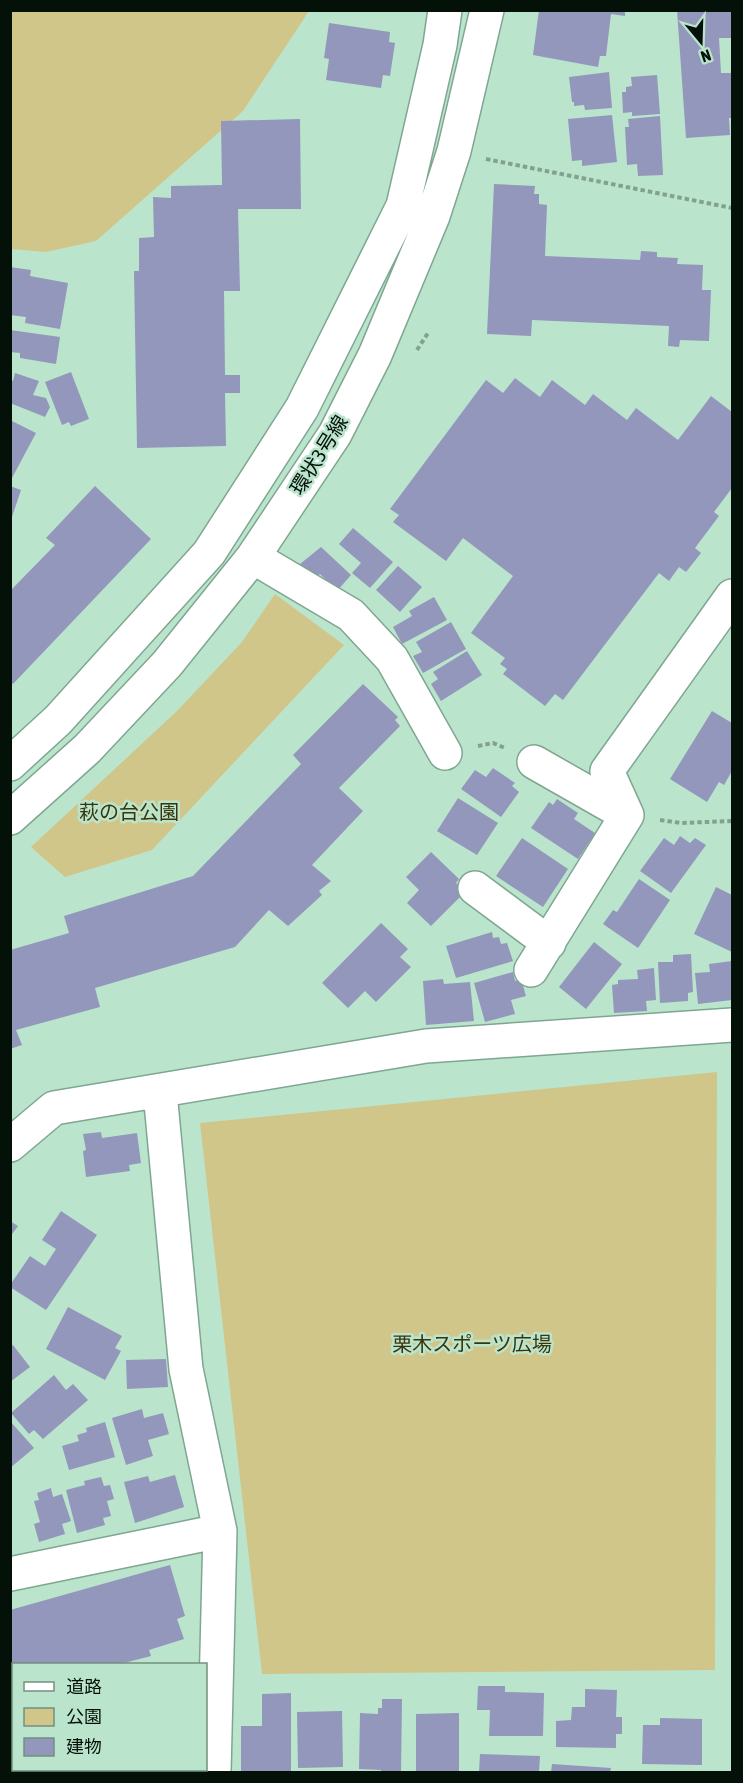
<svg xmlns="http://www.w3.org/2000/svg" width="743" height="1783" font-family="'Asap Condensed','Noto Sans JP',sans-serif">
  <style>
    .green { fill: #d0c689 }
    .building { fill: #9397bb }
    .lines { fill: none; stroke-linecap: round; stroke-linejoin: round }
    .minor-casing { stroke: #7fa691; stroke-width: 36 }
    .path { stroke: #82a290; stroke-width: 4; stroke-dasharray: 4.5 3; stroke-linecap: butt }
    .minor { stroke: #fff; stroke-width: 33 }
    .labels { text-anchor: middle; stroke-width: 5; stroke-linejoin: round; paint-order: stroke }
    .street-label { font-size: 20px; fill: #041109; stroke: #bbe4cd }
    .park-label { font-size: 20px; fill: #3a340b; stroke: #bbe4cd }
  </style>
  <rect width="100%" height="100%" fill="#bbe4cd"/>
  <!-- green -->
  <path class="green" d="M11,11H309L243,111L96,241L46,252L11,249Z
    M275,594L344,645L152,850L65,877L31,847L177,711L242,642Z
    M717,1072L715,1670L262,1674L200,1123Z"/>
  <!-- building -->
  <path class="building" d="M539,10H625V16L611,14L606,56H600L598,67L533,55Z
    M677,10H732V38H719L721,73H732V118H729L730,135L686,138Z
    M329,23L390,32L389,42L395,43L390,76L383,75L381,88L326,80L329,59L324,58Z
    M609,72L612,108L585,110L584,105L574,106V102H572L569,77Z
    M657,75L660,114L632,116V112L623,113L622,92H626V87L632,86L631,77Z
    M612,115L617,162L582,166V160L572,161L568,119Z
    M660,116L663,175L638,176L637,164L627,165L625,127H629L628,119Z
    M300,119L301,209H238L240,291H224L225,375H240V393H225L226,446L137,448L134,271H139V238L154,237L153,197L171,198V186L222,185L221,121Z
    M494,184L535,186L534,194H539V204L547,205L545,256L640,260L641,251L657,252V257L678,258L677,264L703,265L702,290H711L709,341L680,340L679,347L668,346L669,326L532,320L531,336L487,334Z
    M10,267L31,270L30,276L68,283L60,329L25,323L26,317L10,315Z
    M10,330L60,337L56,364L20,358V353L10,352Z
    M71,372L89,419L71,426L69,422L62,425L45,382Z
    M15,373L39,381L33,395L46,398L50,407L45,417L10,403V380L13,381Z
    M515,378L540,397L552,380L585,405L593,394L627,420L636,408L678,440L711,396L732,412V488L714,512L719,516L695,548L701,553L686,572L679,567L669,581L659,573L563,700L555,694L545,706L503,674L507,669L500,664L505,658L471,633L513,576L463,538L446,561L393,522L399,515L390,509L486,380L503,393Z
    M10,420L36,433L12,478L10,477Z
    M10,486L21,490L11,520H10Z
    M95,486L151,539L13,684L10,682V587L12,589L55,545L46,538Z
    M353,528L393,562L370,588L352,573L361,563L339,544Z
    M321,547L351,575L337,591L320,574L314,579L300,564Z
    M398,566L422,587L400,612L376,590Z
    M434,597L447,620L402,644L393,627L412,616L409,611Z
    M451,622L466,649L423,673L413,656L422,652L416,642Z
    M467,651L482,675L441,701L431,684L438,679L433,672Z
    M363,684L398,717L395,720L400,726L339,788L363,811L312,865L331,881L319,891L322,895L288,926L269,910L235,947L95,988L100,1007L16,1030L22,1045L10,1049V950L69,933L64,916L193,876L301,764L293,755Z
    M712,711L732,723V771L724,785L719,782L707,802L670,779Z
    M493,768L515,783L512,786L519,792L501,817L461,789L475,770L486,777Z
    M458,798L498,823L477,855L437,831Z
    M557,799L578,813L574,819L595,833L578,859L531,828L549,802L553,805Z
    M680,836L690,843L695,838L706,845L671,893L640,871L664,838L674,845Z
    M522,838L568,869L543,907L496,876Z
    M431,852L459,879L456,883L465,892L431,926L407,903L419,890L406,877Z
    M639,879L670,900L638,948L603,924L613,910L617,912Z
    M716,887L732,895V952L694,934Z
    M381,923L408,949L400,957L411,967L376,1002L365,991L348,1008L322,983Z
    M492,932L493,938L499,937L501,944L507,943L513,961L456,978L446,946Z
    M594,942L622,964L586,1009L559,987Z
    M691,954L693,992L688,993V1001L660,1003L658,962H673V955Z
    M732,961V1000L698,1004L695,973L710,972L709,964Z
    M654,968L656,1000L646,1001L647,1011L614,1013L612,985L618,984V980L638,979L637,970Z
    M513,972L515,981L521,979L526,996L511,1000L515,1014L485,1022L474,983Z
    M443,979L444,984L470,982L474,1021L426,1025L423,981Z
    M101,1132L102,1138L137,1133L141,1163L129,1165L130,1171L86,1177L83,1151L86,1150L83,1134Z
    M61,1211L97,1235L46,1310L10,1287V1285L30,1256L45,1266L56,1249L42,1240Z
    M10,1221L18,1226L10,1237Z
    M68,1307L122,1336L115,1348L121,1351L105,1380L46,1349Z
    M13,1345L30,1367L10,1382V1347Z
    M166,1359L168,1387L127,1389L126,1360Z
    M54,1375L66,1390L73,1384L88,1400L43,1439L34,1430L29,1434L11,1413Z
    M142,1409L144,1418L163,1413L169,1434L148,1440L153,1456L126,1465L112,1418Z
    M10,1421L34,1448L10,1468Z
    M105,1422L115,1457L69,1470L62,1446L79,1441L77,1435L87,1432L86,1428Z
    M175,1475L184,1507L135,1523L124,1482L148,1476L150,1482Z
    M101,1477L104,1486L110,1485L114,1499L107,1501L111,1516L103,1518L105,1525L77,1533L66,1490L85,1485L84,1481Z
    M51,1488L53,1497L62,1494L71,1521L62,1524L65,1534L39,1542L34,1524L40,1522L34,1501L39,1500L37,1493Z
    M170,1565L185,1616L177,1619L184,1639L149,1650L151,1656L120,1664H14V1693H10V1610Z
    M478,1686H505V1692L544,1693L543,1736H489L490,1710H477Z
    M585,1689L617,1690L616,1717H622V1734H616V1748L556,1747V1721L571,1720L572,1707H585Z
    M291,1693V1772H241V1726H262V1694Z
    M382,1699H402L401,1772H381V1770L359,1769L360,1713L378,1714V1708H382Z
    M10,1702L14,1703V1770H39V1772H10Z
    M342,1711L343,1767L298,1768L297,1712Z
    M459,1713V1772H416V1714Z
    M660,1718L702,1719V1765L642,1764L643,1725H660Z
    M480,1754L540,1756L539,1772H479Z
    M552,1764L611,1768L610,1772H551Z
    M120,1770H157L158,1772H121Z"/>
  <g class="lines">
    <defs>
      <path id="minor" d="M253,557L351,615L392,659L445,753
        M534,762L627,815
        M10,764L58,720L209,553L302,408L403,206L440,45L445,10
        M627,815L607,771L732,596
        M10,818L87,749L167,664L253,557L335,434L375,355L433,216L454,151L487,10
        M475,888L549,943
        M531,970L627,815
        M160,1092L186,1369L220,1531L214,1772
        M10,1145L54,1108L426,1046L732,1025
        M10,1574L220,1531"/>
    </defs>
    <!-- minor casing -->
    <use href="#minor" class="minor-casing"/>
    <!-- path -->
    <path class="path" d="M486,159L732,208
      M417,350L428,333
      M478,746L493,743L505,748
      M660,820L681,823L732,821"/>
    <!-- minor -->
    <use href="#minor" class="minor"/>
  </g>
  <g class="labels">
    <!-- street labels -->
    <g class="street-label">
      <text transform="translate(319 455) rotate(-58)" y="7">環状3号線</text>
    </g>
    <!-- park labels -->
    <g class="park-label">
      <text x="129" y="819">萩の台公園</text>
      <text x="472" y="1351">栗木スポーツ広場</text>
    </g>
  </g>
  <!-- border -->
  <rect width="743" height="1783" fill="none" stroke="#041109" stroke-width="24"/>
  <!-- legend -->
  <rect x="12" y="1663" width="195" height="108" fill="#bbe4cd" stroke="#72907f" stroke-width="1.5"/>
  <rect x="24" y="1682" width="30" height="9" fill="#ffffff" stroke="#72907f" stroke-width="1.5"/>
  <text x="66" y="1693" font-size="18" fill="#041109">道路</text>
  <rect x="24" y="1708" width="30" height="18" fill="#d0c689" stroke="#72907f" stroke-width="1.5"/>
  <text x="66" y="1723" font-size="18" fill="#041109">公園</text>
  <rect x="24" y="1738" width="30" height="18" fill="#9397bb" stroke="#72907f" stroke-width="1.5"/>
  <text x="66" y="1753" font-size="18" fill="#041109">建物</text>
  <!-- north arrow -->
  <g transform="translate(701 42) rotate(161)" stroke="#bbe4cd" stroke-width="4.5" paint-order="stroke">
  <path d="M0-4.5L10 22L0 15L-10 22Z" fill="#041109"/>
  <text y="-9" font-size="16" font-weight="bold" text-anchor="middle" fill="#041109">N</text>
  </g>
</svg>
